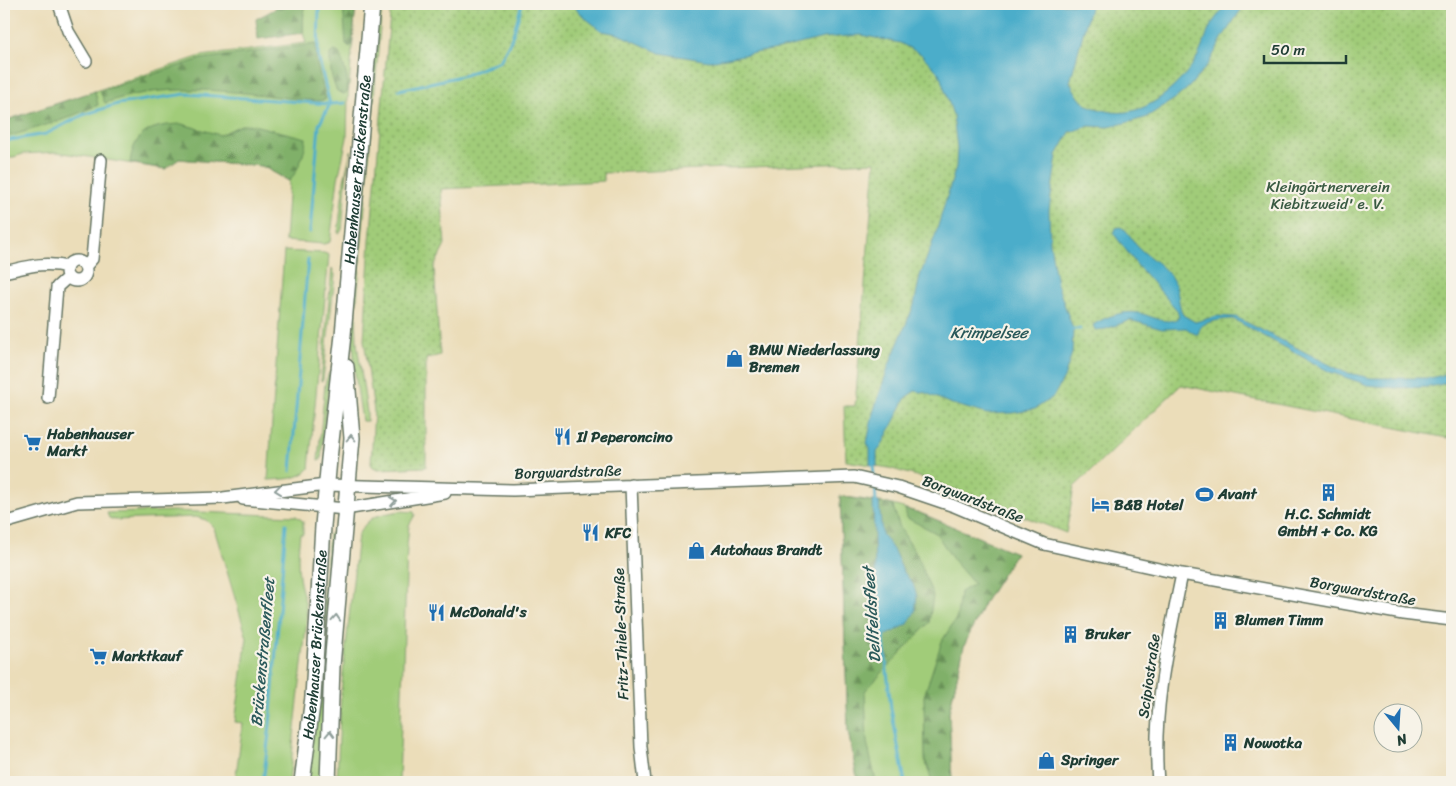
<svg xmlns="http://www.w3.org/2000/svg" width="1456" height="786" font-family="Sriracha,sans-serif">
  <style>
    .grass { fill: #a1cc79; stroke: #608456 }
    .forest { fill: url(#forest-firs); stroke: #50764e }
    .park { fill: url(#park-dots); stroke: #608456 }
    .water { fill: #4badca; stroke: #35757f }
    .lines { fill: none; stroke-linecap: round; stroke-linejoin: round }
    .stream { stroke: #4badca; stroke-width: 3 }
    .minor-casing { stroke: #667563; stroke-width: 14 }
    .major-casing { stroke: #667563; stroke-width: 18 }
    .minor { stroke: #fff; stroke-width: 11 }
    .major { stroke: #fff; stroke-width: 15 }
    .oneway { stroke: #8f9e9a }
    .labels { text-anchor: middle; stroke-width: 4.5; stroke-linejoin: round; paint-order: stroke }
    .street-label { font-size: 15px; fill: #1f3d34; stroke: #f7f3e8 }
    .park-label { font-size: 15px; fill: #395a42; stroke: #f7f3e8 }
    .poi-label { font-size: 15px; font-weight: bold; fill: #1f3d34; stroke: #f7f3e8; text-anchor: start }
    .water-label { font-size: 16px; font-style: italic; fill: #2a595a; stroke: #f7f3e8 }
  </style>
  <defs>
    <pattern id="forest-firs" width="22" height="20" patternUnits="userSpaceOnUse" patternTransform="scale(1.25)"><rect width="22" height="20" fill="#80b069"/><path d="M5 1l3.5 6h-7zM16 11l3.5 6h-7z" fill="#689057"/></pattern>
    <pattern id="park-dots" width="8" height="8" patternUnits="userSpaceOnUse" patternTransform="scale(1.25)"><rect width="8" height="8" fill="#a1cc79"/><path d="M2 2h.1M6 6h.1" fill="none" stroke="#83a764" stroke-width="1.8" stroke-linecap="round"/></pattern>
  </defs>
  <rect width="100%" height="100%" fill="#f7f3e8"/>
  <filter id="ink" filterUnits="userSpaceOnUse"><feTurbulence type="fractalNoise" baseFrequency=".02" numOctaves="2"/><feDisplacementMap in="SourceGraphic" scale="10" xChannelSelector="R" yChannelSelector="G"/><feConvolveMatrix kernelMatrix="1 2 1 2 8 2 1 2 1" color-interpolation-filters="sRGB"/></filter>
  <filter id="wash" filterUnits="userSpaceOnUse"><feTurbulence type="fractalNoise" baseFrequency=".0096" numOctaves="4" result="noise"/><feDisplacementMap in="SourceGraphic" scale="20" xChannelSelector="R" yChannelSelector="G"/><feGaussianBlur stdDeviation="1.12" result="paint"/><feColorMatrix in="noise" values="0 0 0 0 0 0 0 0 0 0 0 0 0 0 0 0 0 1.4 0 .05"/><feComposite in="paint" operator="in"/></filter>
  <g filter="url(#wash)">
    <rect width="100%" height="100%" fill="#ebddb9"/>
    <!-- grass -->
    <path class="grass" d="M304,4H356L348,98L347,138L338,179L330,242L324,244L285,241L289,181L262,166L179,159L165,169L57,152L23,154L4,160V121L201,56L306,43L303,33Z
      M377,4H382L356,311L357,343L367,412V421H362L355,374L352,323Z
      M352,150L347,172L342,229L340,233H338L344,181L351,151Z
      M284,251L324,253L329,255L309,469C299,480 283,479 268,480Z
      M332,268L335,275L323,380L321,381Z
      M329,372H330L321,460H318L325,384Z
      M840,496L886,503L920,513L1016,553L984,603L964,646L949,712L952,782H858L848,731Z
      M174,511L296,516L303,521V534H300C298,549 297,567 300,583C303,595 307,606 307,619L289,782H235L243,723L235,722L247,638L214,528L206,520L196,517L115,520L109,518L107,513Z
      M401,511L414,512L415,515L409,525L407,546L399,782H337L341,692L358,535C370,514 379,515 401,511Z
      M329,534H333L326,617L323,782H308Z"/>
    <!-- forest -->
    <path class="forest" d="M277,4H304L303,33L258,39L256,19L275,9Z
      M343,4H356L352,44L350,47L346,44Z
      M316,44V61L326,99L319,101C249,95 173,78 105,103L100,91L201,59Z
      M335,51L339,53C344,66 349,78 347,92L344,94L337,91C331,79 330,67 330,54Z
      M95,91L98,105L62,120L4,138V121Z
      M182,124L220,135L241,125H253L306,138C306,151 298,172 289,181L262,166L179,159L165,169L130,163C134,131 152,125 182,124Z
      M840,496L893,506L900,528L917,555L933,596L929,623L865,691L867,742L876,782H858L848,731Z
      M905,509L920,513L1016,553L984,603L964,646L949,712L952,782H932L925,759L924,696L942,641L957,617L960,592L974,584L954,561L936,533L907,518Z"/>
    <!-- park -->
    <path class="park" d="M391,4H1452V435L1447,438L1181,385L1074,487L1066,533L933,481L889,468L846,461L844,406H855L875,162L603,173L604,181L441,189L445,245L434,267L440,355L426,359V467L378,469L373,467L371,464L374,411L364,340L370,241Z"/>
    <!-- water -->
    <path class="water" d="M572,4H1091L1070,82C1081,103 1084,106 1107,111C1142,120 1178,88 1195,61C1202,50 1205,37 1211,25C1215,18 1222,11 1227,4H1245L1224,35L1209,63L1188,88L1176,98L1145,118L1109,127L1089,126L1070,132L1057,155L1049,210L1050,244L1057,284L1073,329L1072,353L1064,378L1053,397L1035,409L1013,413L987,414L949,403L926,393L915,391L906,397L881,447L877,452V467L870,465V449L867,443L873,413L889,365L914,305L920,276L935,236L956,167L957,148L953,115L939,73L921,54L900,43L861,35L823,38L783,48L709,61L660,53L618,34L602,31L584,17Z
      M1120,227C1129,230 1131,240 1138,247C1150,259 1166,266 1174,282C1179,292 1178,305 1183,315L1195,322L1218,316L1236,317L1344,372L1371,378H1430L1452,373V382L1429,387L1395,388L1368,385L1330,372L1233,319C1226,319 1205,321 1201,327C1200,328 1198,334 1198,334H1195L1186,328L1162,329L1130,320L1106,329L1095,330L1093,325C1105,317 1124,310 1138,313C1151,315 1168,327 1179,317L1177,310L1137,265L1114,234L1116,228Z
      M873,501L879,502L882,534L894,551L903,571L913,584L917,596L915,612L908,624L887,635H880L875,568Z"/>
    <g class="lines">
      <!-- stream -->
      <path class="stream" d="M319,4L318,56L330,104
        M399,90L465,75L500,61L512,38L522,4
        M4,141L46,134L83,115L118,104L186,94L330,104L345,103
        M310,232L319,125L330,104
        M1073,329H1080
        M873,462L874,479
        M291,471L308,259
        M875,485L876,504
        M883,632L891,709L905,782
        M263,782L270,725L286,524"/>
    </g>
  </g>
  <g filter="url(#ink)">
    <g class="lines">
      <defs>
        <path id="minor" d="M59,4L68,31L86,61
          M66 271a10 10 0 1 1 20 0a10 10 0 1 1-20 0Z
          M85,267L92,259L101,160
          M4,272C27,267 44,261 67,267
          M48,398L57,287L68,277
          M631,485L641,747L645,782
          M243,499L345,509L445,493
          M4,523L77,502L223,498L326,485L513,490L854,477L898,487L954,506L1044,544L1182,574L1403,614L1452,620
          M1158,782C1152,711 1168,643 1182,574"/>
        <g id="major">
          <path id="s1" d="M302,782L313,697L323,526L329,459L343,335L372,4"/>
          <path d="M328,782L332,666L352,438L346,367"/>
        </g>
      </defs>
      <!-- minor casing -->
      <use href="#minor" class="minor-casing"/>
      <!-- major casing -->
      <use href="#major" class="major-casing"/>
      <!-- minor -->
      <use href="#minor" class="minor"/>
      <!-- major -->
      <use href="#major" class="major"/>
    </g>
    <!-- one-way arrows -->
    <defs><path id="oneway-chevron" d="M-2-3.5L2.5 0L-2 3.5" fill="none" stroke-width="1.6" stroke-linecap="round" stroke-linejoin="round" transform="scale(1.25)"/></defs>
    <g class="oneway">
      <use href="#oneway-chevron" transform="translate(351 438) rotate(-90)"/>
      <use href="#oneway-chevron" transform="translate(278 490) rotate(173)"/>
      <use href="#oneway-chevron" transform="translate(393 501) rotate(-9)"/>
      <use href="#oneway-chevron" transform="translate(336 618) rotate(-86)"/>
      <use href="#oneway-chevron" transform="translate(330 734) rotate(-88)"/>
    </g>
  </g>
  <!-- icons -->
  <defs>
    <symbol id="shop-bare" viewBox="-9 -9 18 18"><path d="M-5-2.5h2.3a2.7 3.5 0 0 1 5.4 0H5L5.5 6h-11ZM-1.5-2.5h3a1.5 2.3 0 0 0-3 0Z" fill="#1f6fb2" stroke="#f7f3e8" stroke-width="2.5" paint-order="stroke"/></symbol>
    <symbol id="restaurant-bare" viewBox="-9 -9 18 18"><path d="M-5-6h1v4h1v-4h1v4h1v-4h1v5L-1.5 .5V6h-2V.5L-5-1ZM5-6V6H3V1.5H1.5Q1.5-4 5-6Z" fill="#1f6fb2" stroke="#f7f3e8" stroke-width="2.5" paint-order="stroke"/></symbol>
    <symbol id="supermarket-bare" viewBox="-9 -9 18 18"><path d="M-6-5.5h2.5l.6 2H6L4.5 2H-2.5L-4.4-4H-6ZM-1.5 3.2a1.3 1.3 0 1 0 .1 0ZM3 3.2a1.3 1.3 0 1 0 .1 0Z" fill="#1f6fb2" stroke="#f7f3e8" stroke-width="2.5" paint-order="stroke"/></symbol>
    <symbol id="building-bare" viewBox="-9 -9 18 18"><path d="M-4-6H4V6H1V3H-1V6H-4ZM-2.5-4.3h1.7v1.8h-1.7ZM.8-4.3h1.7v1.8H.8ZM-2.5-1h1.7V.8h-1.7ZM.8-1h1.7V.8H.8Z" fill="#1f6fb2" stroke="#f7f3e8" stroke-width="2.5" paint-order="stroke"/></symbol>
    <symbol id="stadium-bare" viewBox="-9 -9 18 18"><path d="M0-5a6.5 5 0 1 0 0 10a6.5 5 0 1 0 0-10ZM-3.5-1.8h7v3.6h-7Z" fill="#1f6fb2" stroke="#f7f3e8" stroke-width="2.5" paint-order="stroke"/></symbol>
    <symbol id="hotel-bare" viewBox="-9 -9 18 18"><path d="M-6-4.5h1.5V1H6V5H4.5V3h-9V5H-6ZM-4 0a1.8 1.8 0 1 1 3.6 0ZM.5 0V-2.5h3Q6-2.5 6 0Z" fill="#1f6fb2" stroke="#f7f3e8" stroke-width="2.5" paint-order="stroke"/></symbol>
  </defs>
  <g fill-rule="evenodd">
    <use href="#shop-bare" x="722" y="346" width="25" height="25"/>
    <use href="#restaurant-bare" x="550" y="424" width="25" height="25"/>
    <use href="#supermarket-bare" x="20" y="430" width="25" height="25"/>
    <use href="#building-bare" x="1316" y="480" width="25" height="25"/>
    <use href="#stadium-bare" x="1192" y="482" width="25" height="25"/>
    <use href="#hotel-bare" x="1088" y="492" width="25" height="25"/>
    <use href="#restaurant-bare" x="578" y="520" width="25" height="25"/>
    <use href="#shop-bare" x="684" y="538" width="25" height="25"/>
    <use href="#restaurant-bare" x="424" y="600" width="25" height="25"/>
    <use href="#building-bare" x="1208" y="608" width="25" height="25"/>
    <use href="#building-bare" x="1058" y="622" width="25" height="25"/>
    <use href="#supermarket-bare" x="86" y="644" width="25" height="25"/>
    <use href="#building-bare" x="1218" y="730" width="25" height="25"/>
    <use href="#shop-bare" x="1034" y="748" width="25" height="25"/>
  </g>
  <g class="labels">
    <!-- street labels -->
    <g class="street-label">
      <text dy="5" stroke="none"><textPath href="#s1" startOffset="615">Habenhauser Brückenstraße</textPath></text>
      <text transform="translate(568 472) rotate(-2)" y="5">Borgwardstraße</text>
      <text transform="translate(973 499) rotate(21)" y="5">Borgwardstraße</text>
      <text transform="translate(1363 591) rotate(10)" y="5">Borgwardstraße</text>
      <text transform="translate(621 634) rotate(-92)" y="5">Fritz-Thiele-Straße</text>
      <text dy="5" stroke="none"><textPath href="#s1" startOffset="138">Habenhauser Brückenstraße</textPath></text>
      <text transform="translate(1149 676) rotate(-82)" y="5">Scipiostraße</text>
    </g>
    <!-- park labels -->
    <g class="park-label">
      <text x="1328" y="192">Kleingärtnerverein<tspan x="1328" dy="17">Kiebitzweid' e. V.</tspan></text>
    </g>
    <!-- poi labels -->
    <g class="poi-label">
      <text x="749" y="355">BMW Niederlassung<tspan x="749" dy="17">Bremen</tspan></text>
      <text x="47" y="439">Habenhauser<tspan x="47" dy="17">Markt</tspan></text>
      <text x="577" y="442">Il Peperoncino</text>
      <text x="1218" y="499">Avant</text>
      <text x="1114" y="510">B&amp;B Hotel</text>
      <text x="1328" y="519" text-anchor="middle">H.C. Schmidt<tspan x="1328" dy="17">GmbH + Co. KG</tspan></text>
      <text x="605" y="538">KFC</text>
      <text x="711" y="555">Autohaus Brandt</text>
      <text x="450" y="617">McDonald's</text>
      <text x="1235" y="625">Blumen Timm</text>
      <text x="1085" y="639">Bruker</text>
      <text x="112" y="661">Marktkauf</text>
      <text x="1244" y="748">Nowotka</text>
      <text x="1061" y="765">Springer</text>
    </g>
    <!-- water labels -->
    <g class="water-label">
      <text x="989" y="338">Krimpelsee</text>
      <text transform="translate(871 615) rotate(-94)" y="6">Dellfeldsfleet</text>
      <text transform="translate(262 652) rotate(-85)" y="6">Brückenstraßenfleet</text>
    </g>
  </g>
  <!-- margin -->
  <rect width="1456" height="786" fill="none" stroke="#f7f3e8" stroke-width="20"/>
  <!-- north arrow -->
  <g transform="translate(1398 728) rotate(162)"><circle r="24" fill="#f7f3e8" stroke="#a1aaa0"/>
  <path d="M0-4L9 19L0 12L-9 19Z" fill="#1f6fb2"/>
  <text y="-8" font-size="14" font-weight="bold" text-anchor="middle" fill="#1f3d34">N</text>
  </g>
  <!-- scale -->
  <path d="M1264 55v8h82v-8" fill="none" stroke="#1f3d34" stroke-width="2.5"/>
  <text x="1271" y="55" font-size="15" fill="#1f3d34" stroke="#f7f3e8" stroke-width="4" paint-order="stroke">50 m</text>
</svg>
